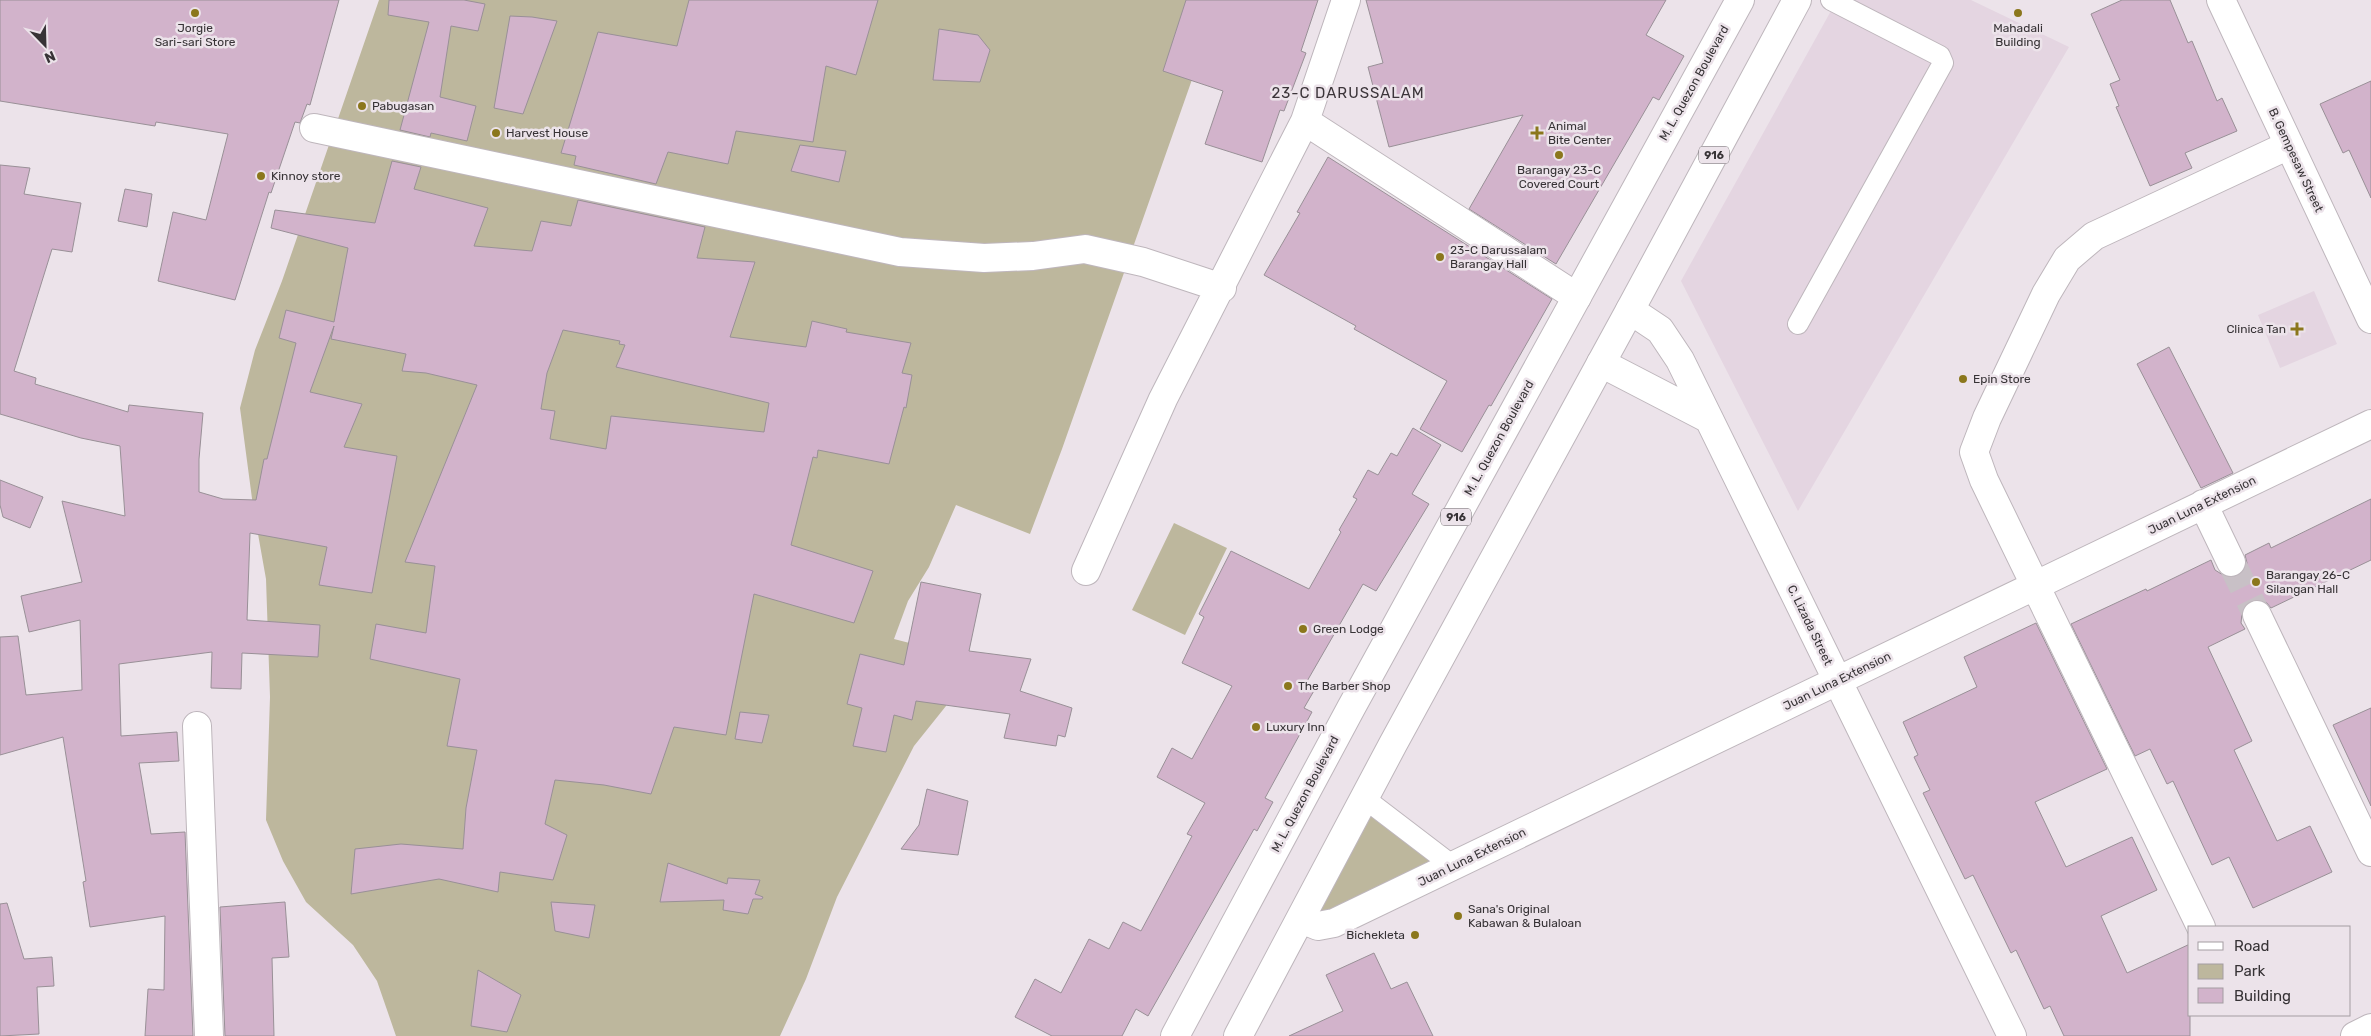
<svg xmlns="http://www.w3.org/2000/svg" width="2371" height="1036" font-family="Rubik,sans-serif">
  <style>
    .built { fill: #e4d5e1 }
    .green { fill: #bdb79d }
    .building { fill: #d2b3cb; stroke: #999097; fill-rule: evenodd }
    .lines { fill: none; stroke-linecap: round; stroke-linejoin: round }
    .minor-tunnel { stroke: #c8c0c6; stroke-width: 28; stroke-dasharray: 28 14; stroke-linecap: butt }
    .service-casing { stroke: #beb6bc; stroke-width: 22 }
    .minor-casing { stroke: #beb6bc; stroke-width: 30 }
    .tertiary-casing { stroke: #beb6bc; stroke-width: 30 }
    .primary-casing { stroke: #beb6bc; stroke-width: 30 }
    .service { stroke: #fff; stroke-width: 20 }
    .minor { stroke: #fff; stroke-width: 28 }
    .tertiary { stroke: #fff; stroke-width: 28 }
    .primary { stroke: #fff; stroke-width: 28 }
    .poi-dot { fill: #8b771c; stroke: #ece3ea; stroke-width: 2 }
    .labels { text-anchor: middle; stroke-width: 5; stroke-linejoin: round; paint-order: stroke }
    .shield { fill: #ece3ea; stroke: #6d686c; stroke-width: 1 }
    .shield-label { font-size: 11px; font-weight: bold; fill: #373336 }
    .poi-label { font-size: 12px; fill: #373336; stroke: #ece3ea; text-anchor: start }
    .street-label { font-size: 12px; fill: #373336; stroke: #ece3ea }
    .quarter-label { font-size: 15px; letter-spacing: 1px; fill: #3c353a; stroke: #ece3ea }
  </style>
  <rect width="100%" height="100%" fill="#ece3ea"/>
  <!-- built -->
  <path class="built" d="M1837,0H1971L2069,47L1798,511L1681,281Z
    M2314,291L2337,344L2280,368L2258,315Z"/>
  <!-- green -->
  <path class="green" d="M379,0H1220L1062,449L1030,534L956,505L929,567L908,601L894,639L956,655L946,706L914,746L837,897L806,979L780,1036H396L377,981L353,945L306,902L283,861L266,820L270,697L266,579L253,506L240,408L255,350L282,281Z
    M1174,523L1227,548L1185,635L1132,610Z
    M1369,812L1436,861L1325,918L1315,910Z"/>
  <!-- building -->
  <path class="building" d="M0,0H339L310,105L307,104L300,123L295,122L271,193L269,192L235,300L158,281L173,212L206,220L228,134L156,122L155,126L0,101Z
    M389,0H464L485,4L478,31L451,26L440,97L476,106L467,141L431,133L430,137L400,130L429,22L388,15Z
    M689,0H878L856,75L826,66L813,142L736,131L728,164L668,152L656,184L574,165L576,156L561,153L598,32L677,46Z
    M1186,0H1318L1301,51L1306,53L1284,111L1280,110L1262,162L1205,144L1223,91L1163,71Z
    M1366,0H1666L1646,35L1684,56L1659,100L1653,97L1556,264L1469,209L1523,115L1389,147L1368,67L1383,63Z
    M2122,0H2170L2188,43L2192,41L2217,101L2222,98L2237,131L2185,153L2192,168L2150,186L2116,107L2119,106L2110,84L2120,80L2091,14Z
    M510,16L532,17L557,21L523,114L494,108Z
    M939,29L978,35L990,50L980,82L933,80Z
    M2371,81V198L2349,150L2343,153L2320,104Z
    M800,145L846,151L839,182L791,171Z
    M1328,157L1552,299L1491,406L1489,405L1462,452L1420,429L1447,381L1354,329L1356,326L1264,275L1300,213L1297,212Z
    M392,161L421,167L414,189L488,208L474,246L532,251L541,221L571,226L578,200L705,227L697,258L755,262L730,337L806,347L812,321L847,329L846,332L911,343L902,373L912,375L906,408L904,407L889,464L818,450L817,458L813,457L791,545L873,571L854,623L754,594L726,735L674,727L651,794L604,785L555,780L545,824L567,835L553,880L500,872L498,892L439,879L351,894L355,849L401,844L463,849L466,808L477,750L447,746L460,679L370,659L376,624L426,633L435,566L405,562L477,385L426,373L402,371L406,354L331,339L334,326L310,392L362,404L344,447L397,456L372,593L319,585L327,547L250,533L247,620L320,625L318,657L242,653L241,689L211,688L212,652L119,664L121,736L177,732L179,761L139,763L151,834L185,832L193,1036H145L148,989L164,990L165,916L90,927L83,882L86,881L63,737L0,755V637L18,636L26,695L82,690L80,620L29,632L21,596L82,582L62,501L125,516L120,446L81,438L0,414V165L30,168L24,194L81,203L72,252L52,249L14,371L36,378L35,384L128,412L129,405L203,413L199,459V492L223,499L256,500L264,459H267L296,343L279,338L286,310L334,322L348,248L271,228L275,210L375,223ZM563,330L620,341L619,344L625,345L616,367L769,403L764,432L611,416L606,449L550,439L555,411L541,409L547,373Z
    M125,189L152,194L147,227L118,221Z
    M2169,347L2233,473L2201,488L2137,364Z
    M1413,428L1441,445L1412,494L1429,504L1376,591L1363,584L1306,683L1315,689L1304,708L1312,712L1265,798L1273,802L1257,831L1254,829L1148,1016L1136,1009L1122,1036H1052L1015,1017L1035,979L1061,993L1089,939L1109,949L1123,922L1141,931L1192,836L1187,834L1205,803L1157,777L1172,748L1192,759L1232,686L1182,663L1204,617L1199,614L1231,551L1309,589L1341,532L1339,530L1357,499L1353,497L1368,470L1378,475L1391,453L1397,456Z
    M0,480L43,497L30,528L3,517L0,505Z
    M2371,499V560L2271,608L2266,602L2259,600L2250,601L2244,607L2242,613L2241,623L2245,629L2208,647L2252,741L2234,750L2277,841L2310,826L2332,872L2253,908L2229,857L2212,865L2173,781L2167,784L2150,749L2135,756L2071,624L2146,589L2147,591L2211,560L2215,570L2223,575L2229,577L2237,576L2244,570L2247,563L2245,555L2269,543L2271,548Z
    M921,582L981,594L969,651L1031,659L1020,691L1072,708L1065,737L1058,735L1056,746L1004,738L1010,714L916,701L912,720L894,715L886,752L853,746L862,708L847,704L860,654L904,665Z
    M2036,623L2107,769L2035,802L2066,867L2132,837L2157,890L2101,916L2127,973L2190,944V1036H2064L2050,1006L2044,1009L2016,950L2011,953L1973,875L1965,879L1923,793L1930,790L1914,757L1918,755L1903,722L1977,687L1964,657Z
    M2371,708V806L2333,725Z
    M740,712L769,715L762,743L735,739Z
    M927,789L968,801L958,855L901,849L919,825Z
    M668,863L727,884L728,878L760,880L755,894L763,897L762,899H753L748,914L723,910L724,900L660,902Z
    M285,902L289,957L272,958L274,1036H225L220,907Z
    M551,902L595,905L589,938L555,931Z
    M7,903L24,959L52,957L54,986L37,987L39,1034L0,1036V904Z
    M1374,953L1391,989L1407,982L1433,1036H1289L1343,1011L1326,975Z
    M478,970L521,995L507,1032L471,1026Z"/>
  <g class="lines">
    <!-- minor-tunnel -->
    <path class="minor-tunnel" d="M2231,562L2257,615"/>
    <defs>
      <path id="service" d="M1798,324L1943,63L1940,56L1831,0
        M1364,798L1453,866"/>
      <path id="minor" d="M1305,121L1577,297
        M314,128L900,252L984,258L1033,256L1085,249L1143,262L1222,288
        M1630,310L1660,330L1680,360L2012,1036
        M1601,363L1709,419
        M2203,504L2231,562
        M1086,571L1163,399L1305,121L1346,0
        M2257,615L2371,852
        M197,726L209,1036
        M1301,919L1318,926L1334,923L2371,424
        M2201,927L1984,480L1974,452L1987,418L2046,294L2067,259L2094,236L2289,145
        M2355,1036L2371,1028"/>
      <path id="tertiary" d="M2221,0L2371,319"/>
      <path id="primary" d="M1175,1036L1351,708L1740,0
        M1238,1036L1393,744L1630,310L1797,0"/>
    </defs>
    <!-- service casing -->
    <use href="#service" class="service-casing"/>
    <!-- minor casing -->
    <use href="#minor" class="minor-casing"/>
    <!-- tertiary casing -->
    <use href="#tertiary" class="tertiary-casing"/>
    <!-- primary casing -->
    <use href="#primary" class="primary-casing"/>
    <!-- service -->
    <use href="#service" class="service"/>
    <!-- minor -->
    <use href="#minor" class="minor"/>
    <!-- tertiary -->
    <use href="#tertiary" class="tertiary"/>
    <!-- primary -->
    <use href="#primary" class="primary"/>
  </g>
  <!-- markers -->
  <g class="poi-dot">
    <circle cx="195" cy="13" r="5"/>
    <circle cx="2018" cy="13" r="5"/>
    <circle cx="362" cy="106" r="5"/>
    <circle cx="496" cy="133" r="5"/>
    <path d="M1534.5 125.5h5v5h5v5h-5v5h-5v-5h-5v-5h5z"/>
    <circle cx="1559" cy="155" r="5"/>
    <circle cx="261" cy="176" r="5"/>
    <circle cx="1440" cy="257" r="5"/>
    <path d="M2294.5 321.5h5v5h5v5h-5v5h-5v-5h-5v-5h5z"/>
    <circle cx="1963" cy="379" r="5"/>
    <circle cx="2256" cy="582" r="5"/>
    <circle cx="1303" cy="629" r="5"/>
    <circle cx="1288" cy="686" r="5"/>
    <circle cx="1256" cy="727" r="5"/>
    <circle cx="1458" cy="916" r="5"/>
    <circle cx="1415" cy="935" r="5"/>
  </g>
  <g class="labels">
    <!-- shield labels -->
    <g class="shield">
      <rect x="1699" y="146.5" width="30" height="17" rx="4"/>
      <rect x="1441" y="508.5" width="30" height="17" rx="4"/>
    </g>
    <g class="shield-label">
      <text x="1714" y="159">916</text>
      <text x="1456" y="521">916</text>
    </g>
    <!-- poi labels -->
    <g class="poi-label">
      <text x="195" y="32" text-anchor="middle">Jorgie<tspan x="195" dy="14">Sari-sari Store</tspan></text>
      <text x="2018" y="32" text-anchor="middle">Mahadali<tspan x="2018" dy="14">Building</tspan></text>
      <text x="372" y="110">Pabugasan</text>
      <text x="1548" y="130">Animal<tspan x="1548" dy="14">Bite Center</tspan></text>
      <text x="506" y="137">Harvest House</text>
      <text x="1559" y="174" text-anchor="middle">Barangay 23-C<tspan x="1559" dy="14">Covered Court</tspan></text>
      <text x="271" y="180">Kinnoy store</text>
      <text x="1450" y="254">23-C Darussalam<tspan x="1450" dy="14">Barangay Hall</tspan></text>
      <text x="2286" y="333" text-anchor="end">Clinica Tan</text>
      <text x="1973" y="383">Epin Store</text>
      <text x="2266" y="579">Barangay 26-C<tspan x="2266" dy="14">Silangan Hall</tspan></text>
      <text x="1313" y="633">Green Lodge</text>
      <text x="1298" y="690">The Barber Shop</text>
      <text x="1266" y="731">Luxury Inn</text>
      <text x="1468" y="913">Sana's Original<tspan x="1468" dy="14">Kabawan &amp; Bulaloan</tspan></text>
      <text x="1405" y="939" text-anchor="end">Bichekleta</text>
    </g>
    <!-- street labels -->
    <g class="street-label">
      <text transform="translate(1694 83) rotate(-61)" y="4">M. L. Quezon Boulevard</text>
      <text transform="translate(2296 160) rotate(65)" y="4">B. Gempesaw Street</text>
      <text transform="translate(1499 438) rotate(-61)" y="4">M. L. Quezon Boulevard</text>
      <text transform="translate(2202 505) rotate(-26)" y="4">Juan Luna Extension</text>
      <text transform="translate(1810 625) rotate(64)" y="4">C. Lizada Street</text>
      <text transform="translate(1837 681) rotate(-26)" y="4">Juan Luna Extension</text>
      <text transform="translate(1305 794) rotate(-62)" y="4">M. L. Quezon Boulevard</text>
      <text transform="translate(1472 857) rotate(-26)" y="4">Juan Luna Extension</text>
    </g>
    <!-- quarter labels -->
    <g class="quarter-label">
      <text x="1348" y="98">23-C DARUSSALAM</text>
    </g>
  </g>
  <!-- legend -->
  <rect x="2188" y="926" width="162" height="90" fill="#ece3ea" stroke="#a49da2"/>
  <rect x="2198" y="942" width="25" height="8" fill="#ffffff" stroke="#a49da2"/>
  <text x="2234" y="951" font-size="15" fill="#373336">Road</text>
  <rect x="2198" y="964" width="25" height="15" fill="#bdb79d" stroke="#a49da2"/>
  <text x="2234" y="976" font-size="15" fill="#373336">Park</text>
  <rect x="2198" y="988" width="25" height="15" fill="#d2b3cb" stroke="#a49da2"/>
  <text x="2234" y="1001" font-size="15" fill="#373336">Building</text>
  <!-- north arrow -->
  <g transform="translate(45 45) rotate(157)" stroke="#ece3ea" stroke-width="4" paint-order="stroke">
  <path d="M0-4L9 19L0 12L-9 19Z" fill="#373336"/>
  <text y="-8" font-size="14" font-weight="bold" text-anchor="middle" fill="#373336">N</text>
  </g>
</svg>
